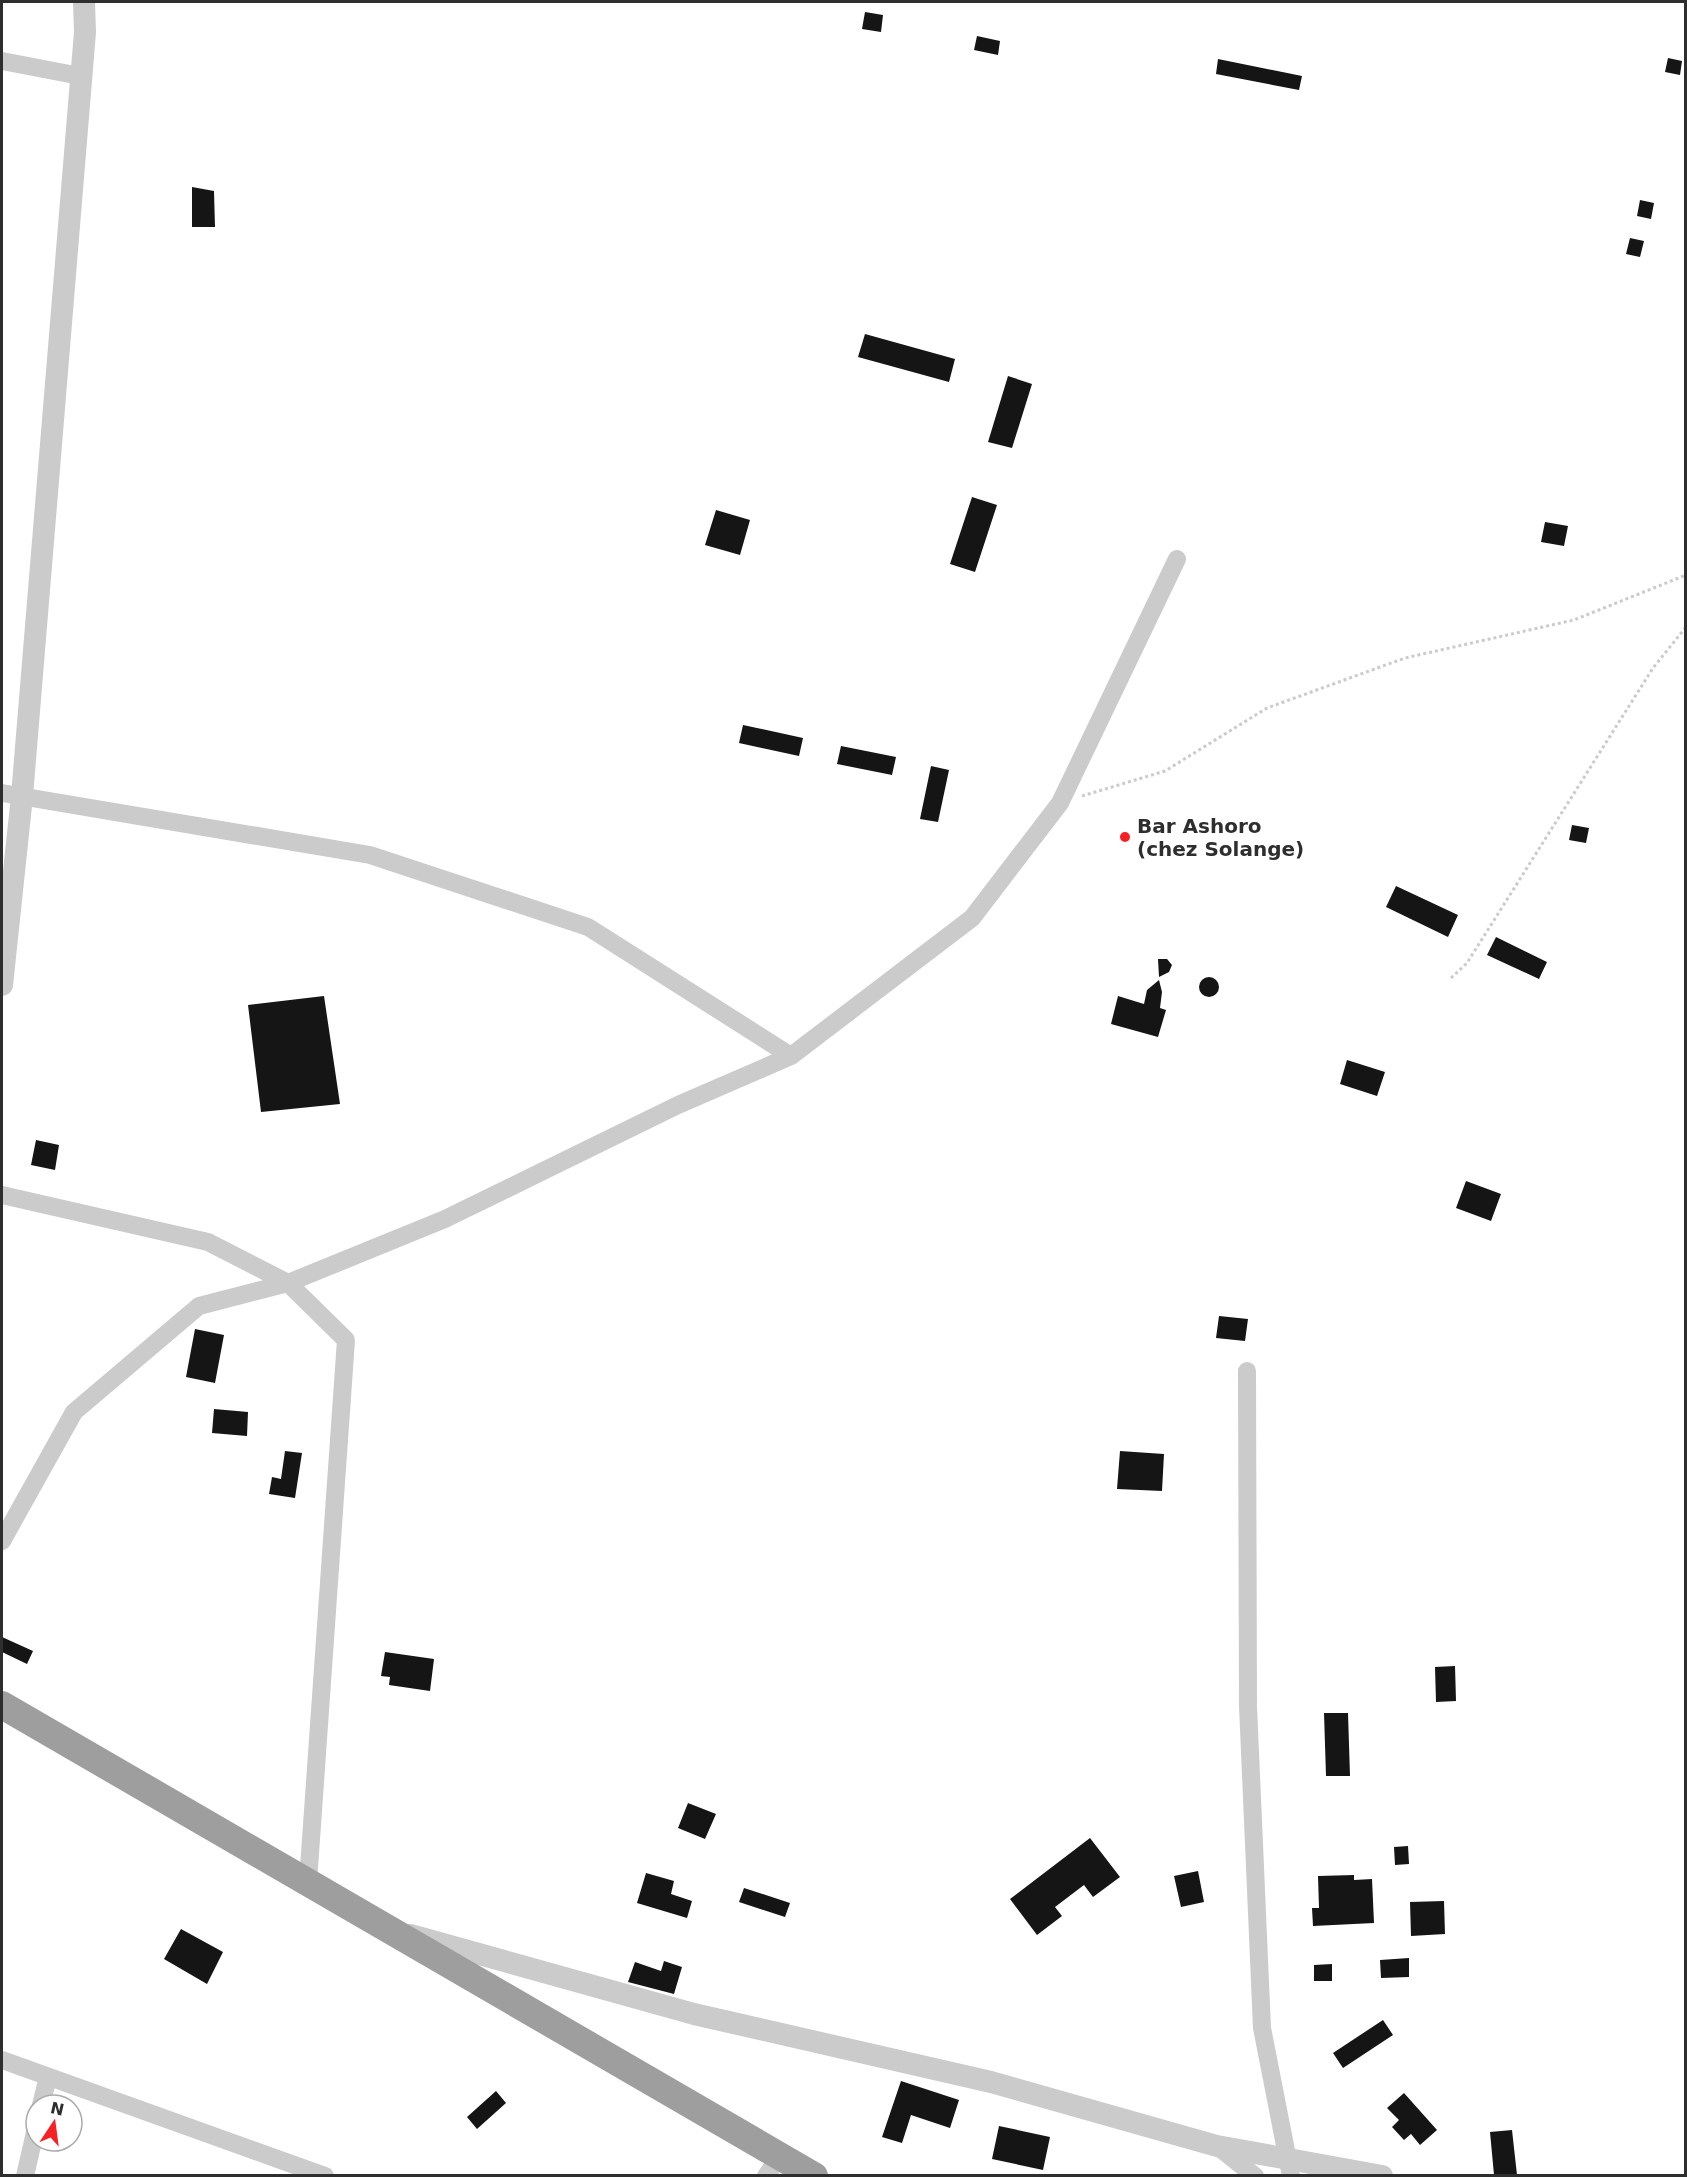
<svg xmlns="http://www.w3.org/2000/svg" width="1687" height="2177" font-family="'DejaVu Sans',sans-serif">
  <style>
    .building { fill: #151515 }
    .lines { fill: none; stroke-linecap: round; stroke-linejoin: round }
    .path { stroke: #cbcbcb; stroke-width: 3; stroke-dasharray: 3 3; stroke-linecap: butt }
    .minor { stroke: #cbcbcb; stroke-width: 18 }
    .tertiary { stroke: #cbcbcb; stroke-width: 22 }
    .trunk { stroke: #9e9e9e; stroke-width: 28 }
    .poi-dot { fill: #f52124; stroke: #fff; stroke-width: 2 }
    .labels { text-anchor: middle; stroke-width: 6; stroke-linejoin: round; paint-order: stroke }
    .poi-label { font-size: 20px; font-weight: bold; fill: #2e2e2e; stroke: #fff; text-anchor: start }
  </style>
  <rect width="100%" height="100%" fill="#fff"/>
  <!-- building -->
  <path class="building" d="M865,12L883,15L881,32L862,29Z
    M977,36L1000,41L998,55L974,50Z
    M1668,58L1682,61L1680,75L1665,72Z
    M1218,59L1302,76L1299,90L1216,74Z
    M192,187L214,191L215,227H192Z
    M1640,200L1654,203L1651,219L1637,216Z
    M1630,238L1644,241L1640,257L1626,254Z
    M865,334L955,359L949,382L858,357Z
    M1008,376L1032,384L1012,448L988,442Z
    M972,497L997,505L975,572L950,564Z
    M716,510L750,520L740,555L705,545Z
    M1545,522L1568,526L1564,546L1541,542Z
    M743,725L803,738L799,756L739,743Z
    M841,746L896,757L892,775L837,764Z
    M931,766L949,770L938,822L920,819Z
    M1572,825L1589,828L1586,843L1569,840Z
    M1396,886L1458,915L1448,937L1386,907Z
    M1496,937L1547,962L1539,979L1487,955Z
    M1158,959H1167L1172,965L1169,972L1159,977Z
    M1199 987a10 10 0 1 1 20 0a10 10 0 1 1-20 0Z
    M1159,980L1162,992L1160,1008L1166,1010L1158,1037L1111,1024L1118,996L1144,1004L1147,990Z
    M324,996L340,1104L261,1112L248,1005Z
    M1347,1060L1385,1072L1377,1096L1340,1084Z
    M36,1140L59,1145L55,1170L31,1165Z
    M1466,1181L1501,1194L1491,1221L1456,1208Z
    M1219,1316L1248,1319L1245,1341L1216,1338Z
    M195,1329L224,1335L215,1383L186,1377Z
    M214,1409L248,1412L247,1436L212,1433Z
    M285,1451L302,1453L295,1498L269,1494L272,1477L281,1479Z
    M1120,1451L1164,1454L1162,1491L1117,1489Z
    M2,1637L33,1651L27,1664L2,1652Z
    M385,1652L434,1659L430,1691L389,1685L390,1677L381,1676Z
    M1455,1666L1456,1701L1436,1702L1435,1667Z
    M1324,1713H1348L1350,1776H1326Z
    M688,1803L716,1814L705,1839L678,1828Z
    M1090,1838L1120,1877L1093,1897L1084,1885L1055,1907L1062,1916L1037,1935L1010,1899Z
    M1408,1846L1409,1864L1395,1865L1394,1847Z
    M1198,1871L1204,1902L1181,1907L1174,1876Z
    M646,1873L674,1881L671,1894L692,1901L687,1918L637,1903Z
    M1354,1875V1880L1372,1879L1374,1923L1313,1926L1312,1908H1319L1318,1876Z
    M744,1888L790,1903L785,1917L739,1902Z
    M1444,1901L1445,1934L1411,1936L1410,1902Z
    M181,1929L223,1952L207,1984L164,1959Z
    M1409,1958V1977L1381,1978L1380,1960Z
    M664,1961L682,1967L674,1994L628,1982L635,1962L661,1971Z
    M1332,1964V1981H1314V1965Z
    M1383,2020L1393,2035L1343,2068L1333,2053Z
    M901,2081L959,2100L950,2128L911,2115L902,2143L882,2137Z
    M496,2091L506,2103L477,2129L467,2117Z
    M1404,2093L1437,2130L1420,2145L1411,2134L1404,2140L1392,2127L1399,2120L1387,2108Z
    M999,2126L1050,2137L1043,2170L992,2159Z
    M1512,2130L1517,2175H1494L1490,2132Z"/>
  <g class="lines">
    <!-- path -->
    <path class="path" d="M1082,796L1165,771L1267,708L1405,658L1574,620L1686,575
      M1451,978L1467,963L1653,668L1686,627"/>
    <!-- minor -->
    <path class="minor" d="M2,61L80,76
      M2,793L370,855L588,927L791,1056
      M2,1195L208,1242L288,1283L346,1340L308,1882
      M1247,1371L1248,1706L1262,2028L1291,2176
      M2,1541L74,1412L199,1306L288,1283L445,1219L678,1105L791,1056L972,918L1060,803L1177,559
      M2,2060L325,2176
      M41,2105L48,2077
      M1217,2146L1255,2176
      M25,2176L36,2128
      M766,2176L780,2156"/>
    <!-- tertiary -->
    <path class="tertiary" d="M2,985L22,796L85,32L84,2
      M411,1935L694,2014L991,2082L1217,2146L1382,2176"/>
    <!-- trunk -->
    <path class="trunk" d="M2,1705L814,2176"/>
  </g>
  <!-- markers -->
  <circle class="poi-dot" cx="1125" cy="837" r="6"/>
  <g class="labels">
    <!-- poi labels -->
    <g class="poi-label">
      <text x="1137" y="833">Bar Ashoro<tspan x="1137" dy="23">(chez Solange)</tspan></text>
    </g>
  </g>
  <!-- border -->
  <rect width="1687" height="2177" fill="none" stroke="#2e2e2e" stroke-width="6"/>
  <!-- north arrow -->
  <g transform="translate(54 2123) rotate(13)"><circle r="28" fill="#ffffff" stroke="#ababab" stroke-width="1.5"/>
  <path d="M0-4.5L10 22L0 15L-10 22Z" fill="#f52124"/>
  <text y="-9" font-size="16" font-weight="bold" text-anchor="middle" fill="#2e2e2e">N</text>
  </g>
</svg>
